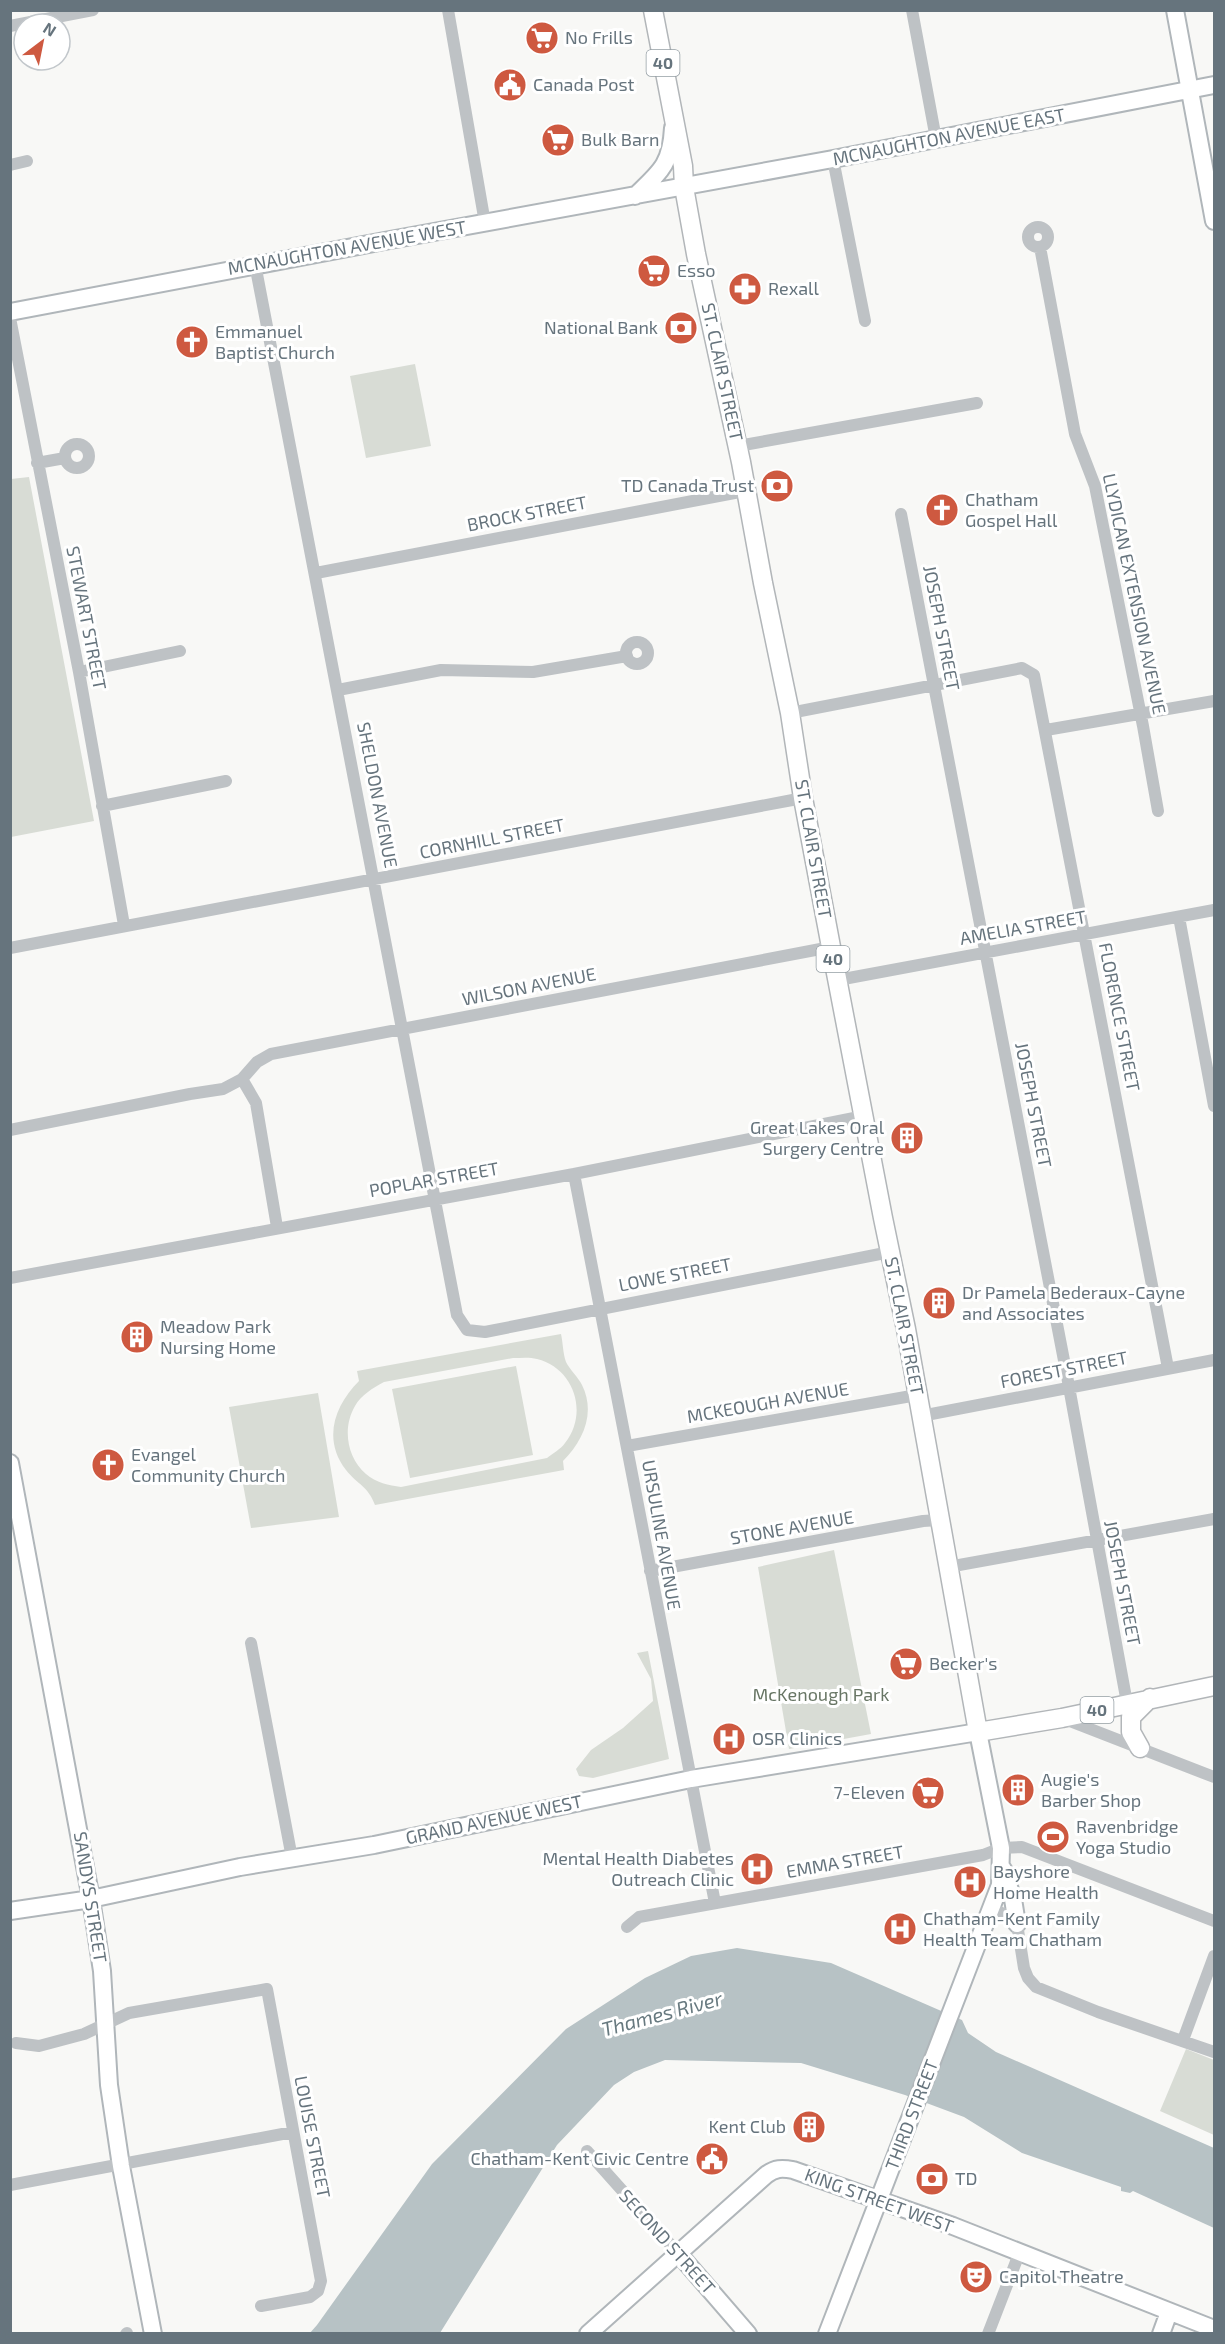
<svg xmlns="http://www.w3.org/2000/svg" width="1225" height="2344" font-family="'Exo 2',sans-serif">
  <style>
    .green { fill: #d8dcd5; fill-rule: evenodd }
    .water { fill: #b7c2c5 }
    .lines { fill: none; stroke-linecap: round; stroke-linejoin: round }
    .secondary-casing { stroke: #b0b6ba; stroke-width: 20 }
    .primary-casing { stroke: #b2b6b9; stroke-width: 21 }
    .street { stroke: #bec2c5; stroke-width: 12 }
    .secondary { stroke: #fff; stroke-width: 16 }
    .primary { stroke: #fff; stroke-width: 18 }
    .labels { text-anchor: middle; stroke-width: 6; stroke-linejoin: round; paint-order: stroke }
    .shield { fill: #fff; stroke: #949ea4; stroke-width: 1.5 }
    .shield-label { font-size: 16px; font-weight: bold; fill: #66747d }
    .poi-label { font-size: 18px; fill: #66747d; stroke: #fff; text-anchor: start }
    .street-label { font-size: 18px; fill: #66747d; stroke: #fff }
    .park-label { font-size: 18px; fill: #687665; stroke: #fff }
    .water-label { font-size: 20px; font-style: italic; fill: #67797f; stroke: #fff }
  </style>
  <rect width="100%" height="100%" fill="#f8f8f6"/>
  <!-- green -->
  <path class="green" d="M415,364L431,446L366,458L350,376Z
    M29,477L94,821L11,837V479Z
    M561,1334C563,1343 563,1354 566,1362C570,1370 578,1377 582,1385C596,1413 583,1441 563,1461L564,1470L375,1505C368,1486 358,1485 346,1470C322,1439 335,1405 359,1381L357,1371ZM513,1358C521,1358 530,1357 537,1359C574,1368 589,1413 565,1443C561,1449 553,1453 547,1458L401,1487C389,1485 376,1483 366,1474C347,1458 342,1428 355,1406C361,1395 373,1388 384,1382Z
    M516,1366L533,1455L410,1478L392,1389Z
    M318,1393L339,1517L251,1528L229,1407Z
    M834,1550L871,1734L789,1749L758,1567Z
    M648,1651L669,1759L593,1778L579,1776L576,1769L591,1750L623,1728L653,1701L651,1679L637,1653Z
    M1186,2049L1214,2060V2135L1160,2111Z"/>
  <!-- water -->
  <path class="water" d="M737,1948L831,1963L962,2020L968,2033L996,2052L1214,2148V2228L1133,2191L1130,2193L1121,2191V2187L1022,2153L964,2117L905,2095L801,2063L665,2060L634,2072L614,2085L557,2145L440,2333L309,2334L317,2325L432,2164L566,2029L645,1978L691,1956Z"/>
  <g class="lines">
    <defs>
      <path id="secondary" d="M1175,10L1214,221
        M635,196C660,172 671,165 673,128
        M10,312L379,242L833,159L1214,85
        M10,1463L91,1899L102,1971L109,2085L121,2166L153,2334
        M1003,1869L1013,1899L1017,1924
        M10,1911L91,1899L240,1867L374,1845L691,1779L978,1732L1001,1848L1000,1885L827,2334
        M678,2253L748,2334
        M588,2334L766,2175C775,2168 782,2168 793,2170L953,2226L1214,2329
        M1161,2334L1169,2312"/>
      <path id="primary" d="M653,10L683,166L684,187L696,254L741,462L763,583L790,713L803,798L831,947L883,1218L906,1329L978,1732L1062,1718L1214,1686
        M1140,1748L1131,1732V1717L1150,1698"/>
    </defs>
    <!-- secondary casing -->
    <use href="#secondary" class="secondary-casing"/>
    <!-- primary casing -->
    <use href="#primary" class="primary-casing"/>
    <!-- street -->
    <path class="street" d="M448,10L485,223
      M912,10L936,139
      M10,26L93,10
      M833,159L865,321
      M10,165L27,161
      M1028 237a10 10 0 1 1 20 0a10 10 0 1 1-20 0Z
      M1040,247L1075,434L1095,486L1143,726L1158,811
      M255,264L457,1315L467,1330L485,1332L890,1252
      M10,318L79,672L124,925
      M65 456a12 12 0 1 1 24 0a12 12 0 1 1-24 0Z
      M738,446L977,403
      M37,463L65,458
      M901,514L1067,1376L1127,1703
      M316,573L745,491
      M626 653a11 11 0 1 1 22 0a11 11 0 1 1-22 0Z
      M79,672L180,651
      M338,690L441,670L533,672L627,656
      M790,713L1022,668L1034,675L1168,1368
      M1046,730L1214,701
      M102,806L226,781
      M1179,917L1214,1106
      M10,948L803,798
      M838,980L1214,910
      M242,1079L256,1103L277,1227
      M10,1130L190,1094L223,1089L242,1079L257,1062L271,1054L831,947
      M574,1174L715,1903
      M10,1278L574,1174L864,1116
      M921,1416L1214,1360
      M627,1446L917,1395
      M948,1567L1214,1519
      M650,1571L923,1521L939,1520
      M251,1643L292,1858
      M1062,1718L1214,1777
      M992,1909L1009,1916L1017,1924L1024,1968L1028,1978L1036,1987L1098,2012L1214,2052
      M627,1927L639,1917L983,1855L1001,1848L1022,1847L1214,1921
      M1183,2040L1214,1956
      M16,2043L39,2046L84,2034L129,2013L267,1989L321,2281L318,2291L310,2297L261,2306
      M587,2151L678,2253
      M10,2185L293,2132
      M126,2334L127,2333
      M988,2334L1019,2254"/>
    <!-- secondary -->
    <use href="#secondary" class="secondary"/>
    <!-- primary -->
    <use href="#primary" class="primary"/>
  </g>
  <!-- icons -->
  <defs>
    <symbol id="supermarket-disc" viewBox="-11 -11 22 22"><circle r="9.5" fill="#ce5940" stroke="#fff"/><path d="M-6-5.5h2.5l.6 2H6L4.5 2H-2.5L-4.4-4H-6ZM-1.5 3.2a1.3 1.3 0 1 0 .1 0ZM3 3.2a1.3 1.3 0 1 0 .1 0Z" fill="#fff"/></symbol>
    <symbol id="civic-disc" viewBox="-11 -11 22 22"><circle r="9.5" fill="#ce5940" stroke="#fff"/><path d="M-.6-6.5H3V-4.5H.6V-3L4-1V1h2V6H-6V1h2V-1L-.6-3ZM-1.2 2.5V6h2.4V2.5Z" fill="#fff"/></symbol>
    <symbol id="pharmacy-disc" viewBox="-11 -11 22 22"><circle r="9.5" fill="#ce5940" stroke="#fff"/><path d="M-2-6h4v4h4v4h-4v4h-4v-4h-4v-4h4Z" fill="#fff"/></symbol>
    <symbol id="bank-disc" viewBox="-11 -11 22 22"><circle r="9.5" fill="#ce5940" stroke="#fff"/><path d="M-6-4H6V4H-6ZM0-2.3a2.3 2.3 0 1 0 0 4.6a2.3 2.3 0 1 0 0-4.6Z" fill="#fff"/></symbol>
    <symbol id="church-disc" viewBox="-11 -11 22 22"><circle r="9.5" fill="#ce5940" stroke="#fff"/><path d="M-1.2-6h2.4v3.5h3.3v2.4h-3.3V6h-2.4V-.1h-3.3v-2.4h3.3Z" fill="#fff"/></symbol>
    <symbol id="building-disc" viewBox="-11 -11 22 22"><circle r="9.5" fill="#ce5940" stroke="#fff"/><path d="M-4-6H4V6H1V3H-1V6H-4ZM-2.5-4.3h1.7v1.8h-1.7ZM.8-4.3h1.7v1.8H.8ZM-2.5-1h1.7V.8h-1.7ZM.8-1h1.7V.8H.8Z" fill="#fff"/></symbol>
    <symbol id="hospital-disc" viewBox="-11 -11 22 22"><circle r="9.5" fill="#ce5940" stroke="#fff"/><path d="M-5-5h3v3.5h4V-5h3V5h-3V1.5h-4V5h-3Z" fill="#fff"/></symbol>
    <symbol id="stadium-disc" viewBox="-11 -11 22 22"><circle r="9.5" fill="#ce5940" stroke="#fff"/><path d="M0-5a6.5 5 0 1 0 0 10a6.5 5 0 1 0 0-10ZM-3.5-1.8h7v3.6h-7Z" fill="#fff"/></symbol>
    <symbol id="theatre-disc" viewBox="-11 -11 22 22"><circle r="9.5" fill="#ce5940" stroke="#fff"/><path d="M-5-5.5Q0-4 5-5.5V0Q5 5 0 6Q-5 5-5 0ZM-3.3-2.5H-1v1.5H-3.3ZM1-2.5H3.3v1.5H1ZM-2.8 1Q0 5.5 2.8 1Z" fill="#fff"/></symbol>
  </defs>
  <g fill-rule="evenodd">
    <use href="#supermarket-disc" x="523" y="19" width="38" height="38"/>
    <use href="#civic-disc" x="491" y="66" width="38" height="38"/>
    <use href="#supermarket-disc" x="539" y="121" width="38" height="38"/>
    <use href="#supermarket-disc" x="635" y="252" width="38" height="38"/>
    <use href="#pharmacy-disc" x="726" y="270" width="38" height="38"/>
    <use href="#bank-disc" x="662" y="309" width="38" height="38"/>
    <use href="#church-disc" x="173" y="323" width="38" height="38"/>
    <use href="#bank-disc" x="758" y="467" width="38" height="38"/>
    <use href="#church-disc" x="923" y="491" width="38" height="38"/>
    <use href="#building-disc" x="888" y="1119" width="38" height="38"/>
    <use href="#building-disc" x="920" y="1284" width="38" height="38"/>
    <use href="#building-disc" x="118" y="1318" width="38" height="38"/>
    <use href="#church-disc" x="89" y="1446" width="38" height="38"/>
    <use href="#supermarket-disc" x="887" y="1645" width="38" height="38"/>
    <use href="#hospital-disc" x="710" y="1720" width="38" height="38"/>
    <use href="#building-disc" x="999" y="1771" width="38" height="38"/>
    <use href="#supermarket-disc" x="909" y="1774" width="38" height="38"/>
    <use href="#stadium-disc" x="1034" y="1818" width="38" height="38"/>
    <use href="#hospital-disc" x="738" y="1850" width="38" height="38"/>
    <use href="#hospital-disc" x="951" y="1863" width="38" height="38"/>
    <use href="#hospital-disc" x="881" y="1910" width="38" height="38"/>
    <use href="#building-disc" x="790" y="2108" width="38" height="38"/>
    <use href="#civic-disc" x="693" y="2140" width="38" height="38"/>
    <use href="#bank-disc" x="913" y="2160" width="38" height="38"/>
    <use href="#theatre-disc" x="957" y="2258" width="38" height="38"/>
  </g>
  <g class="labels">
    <!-- shield labels -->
    <g class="shield">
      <rect x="646.5" y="50" width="33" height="26" rx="4.5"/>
      <rect x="816.5" y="946" width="33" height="26" rx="4.5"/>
      <rect x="1080.5" y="1697" width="33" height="26" rx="4.5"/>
    </g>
    <g class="shield-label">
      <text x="663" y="69">40</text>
      <text x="833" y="965">40</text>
      <text x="1097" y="1716">40</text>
    </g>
    <!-- poi labels -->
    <g class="poi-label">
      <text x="565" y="44">No Frills</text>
      <text x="533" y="91">Canada Post</text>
      <text x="581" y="146">Bulk Barn</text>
      <text x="677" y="277">Esso</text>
      <text x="768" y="295">Rexall</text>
      <text x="658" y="334" text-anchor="end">National Bank</text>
      <text x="215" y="338">Emmanuel<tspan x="215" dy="21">Baptist Church</tspan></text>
      <text x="754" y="492" text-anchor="end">TD Canada Trust</text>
      <text x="965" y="506">Chatham<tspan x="965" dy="21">Gospel Hall</tspan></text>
      <text x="884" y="1134" text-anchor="end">Great Lakes Oral<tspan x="884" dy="21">Surgery Centre</tspan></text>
      <text x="962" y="1299">Dr Pamela Bederaux-Cayne<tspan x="962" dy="21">and Associates</tspan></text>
      <text x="160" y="1333">Meadow Park<tspan x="160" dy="21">Nursing Home</tspan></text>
      <text x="131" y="1461">Evangel<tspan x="131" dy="21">Community Church</tspan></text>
      <text x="929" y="1670">Becker's</text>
      <text x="752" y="1745">OSR Clinics</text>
      <text x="1041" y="1786">Augie's<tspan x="1041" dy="21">Barber Shop</tspan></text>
      <text x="905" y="1799" text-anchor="end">7-Eleven</text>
      <text x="1076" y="1833">Ravenbridge<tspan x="1076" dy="21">Yoga Studio</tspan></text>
      <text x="734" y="1865" text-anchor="end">Mental Health Diabetes<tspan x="734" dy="21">Outreach Clinic</tspan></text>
      <text x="993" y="1878">Bayshore<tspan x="993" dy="21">Home Health</tspan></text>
      <text x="923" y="1925">Chatham-Kent Family<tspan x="923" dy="21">Health Team Chatham</tspan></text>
      <text x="786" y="2133" text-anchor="end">Kent Club</text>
      <text x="689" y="2165" text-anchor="end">Chatham-Kent Civic Centre</text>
      <text x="955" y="2185">TD</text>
      <text x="999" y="2283">Capitol Theatre</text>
    </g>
    <!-- street labels -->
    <g class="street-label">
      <text transform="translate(949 137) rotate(-11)" y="6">MCNAUGHTON AVENUE EAST</text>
      <text transform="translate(347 248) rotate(-10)" y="6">MCNAUGHTON AVENUE WEST</text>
      <text transform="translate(722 372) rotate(78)" y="6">ST. CLAIR STREET</text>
      <text transform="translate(527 514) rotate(-11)" y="6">BROCK STREET</text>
      <text transform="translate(1134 594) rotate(78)" y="6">LLYDICAN EXTENSION AVENUE</text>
      <text transform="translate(86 618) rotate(79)" y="6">STEWART STREET</text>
      <text transform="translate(941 628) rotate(79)" y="6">JOSEPH STREET</text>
      <text transform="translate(377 795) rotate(79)" y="6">SHELDON AVENUE</text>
      <text transform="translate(492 839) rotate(-11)" y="6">CORNHILL STREET</text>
      <text transform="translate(813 849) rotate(80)" y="6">ST. CLAIR STREET</text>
      <text transform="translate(1023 928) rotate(-10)" y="6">AMELIA STREET</text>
      <text transform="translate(529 987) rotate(-11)" y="6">WILSON AVENUE</text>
      <text transform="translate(1119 1017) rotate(79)" y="6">FLORENCE STREET</text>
      <text transform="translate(1033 1105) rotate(79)" y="6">JOSEPH STREET</text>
      <text transform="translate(434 1180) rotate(-10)" y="6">POPLAR STREET</text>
      <text transform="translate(675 1275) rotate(-11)" y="6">LOWE STREET</text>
      <text transform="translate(904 1326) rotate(79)" y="6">ST. CLAIR STREET</text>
      <text transform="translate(1064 1370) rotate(-11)" y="6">FOREST STREET</text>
      <text transform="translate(768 1403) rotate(-10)" y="6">MCKEOUGH AVENUE</text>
      <text transform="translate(792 1528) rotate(-10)" y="6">STONE AVENUE</text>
      <text transform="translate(661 1535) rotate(80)" y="6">URSULINE AVENUE</text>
      <text transform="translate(1122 1583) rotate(79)" y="6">JOSEPH STREET</text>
      <text transform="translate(494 1820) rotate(-12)" y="6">GRAND AVENUE WEST</text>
      <text transform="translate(845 1862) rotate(-10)" y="6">EMMA STREET</text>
      <text transform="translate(90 1897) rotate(81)" y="6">SANDYS STREET</text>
      <text transform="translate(912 2115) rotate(-69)" y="6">THIRD STREET</text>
      <text transform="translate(312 2137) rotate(79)" y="6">LOUISE STREET</text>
      <text transform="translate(879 2201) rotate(20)" y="6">KING STREET WEST</text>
      <text transform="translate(667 2242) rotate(48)" y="6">SECOND STREET</text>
    </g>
    <!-- park labels -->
    <g class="park-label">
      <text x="821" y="1701">McKenough Park</text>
    </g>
    <!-- water labels -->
    <g class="water-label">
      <text transform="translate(662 2014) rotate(-15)" y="7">Thames River</text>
    </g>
  </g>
  <!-- border -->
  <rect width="1225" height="2344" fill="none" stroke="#66747d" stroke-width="24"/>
  <!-- north arrow -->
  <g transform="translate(42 42) rotate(32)"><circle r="28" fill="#ffffff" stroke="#c2c7cb" stroke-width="1.5"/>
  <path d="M0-4.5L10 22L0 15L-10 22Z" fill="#ce5940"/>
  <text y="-9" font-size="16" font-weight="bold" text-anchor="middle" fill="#66747d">N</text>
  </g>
</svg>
